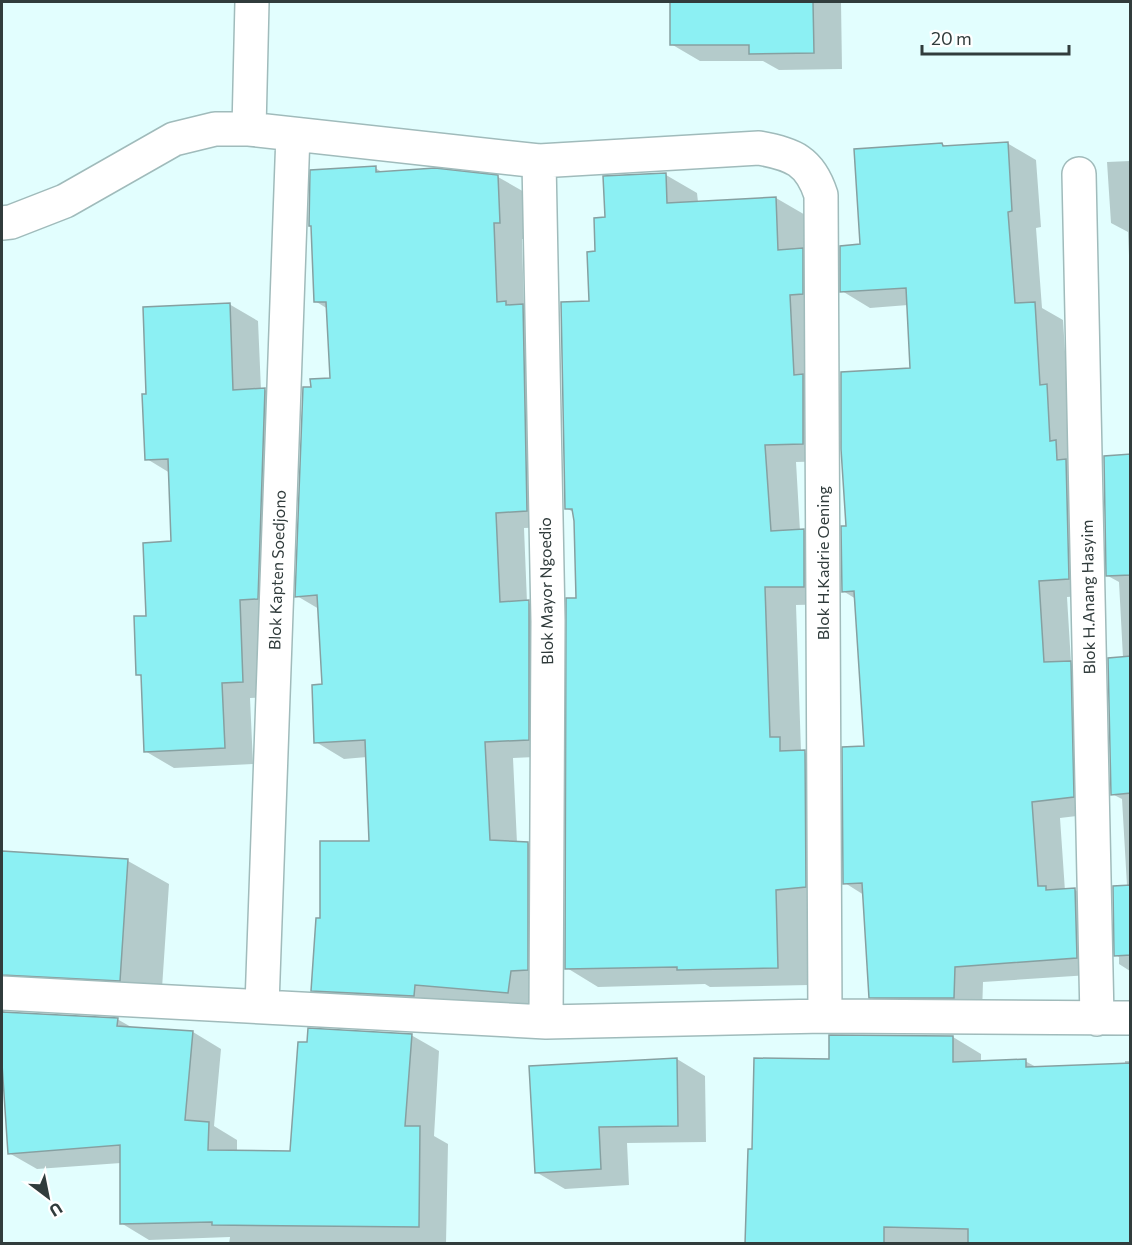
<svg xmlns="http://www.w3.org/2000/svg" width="1132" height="1245" font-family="Commissioner,sans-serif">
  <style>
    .shadow { fill: #0003 }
    .building { fill: #8cf0f3; stroke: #86a0a1; stroke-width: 1.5 }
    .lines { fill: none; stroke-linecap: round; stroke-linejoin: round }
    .street-casing { stroke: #a0bbbb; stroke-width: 36 }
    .street { stroke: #fff; stroke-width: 33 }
    .labels { text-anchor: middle; stroke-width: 6; stroke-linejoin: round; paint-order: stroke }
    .street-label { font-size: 16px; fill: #313c3c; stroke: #fff }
  </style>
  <rect width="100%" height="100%" fill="#e2fefe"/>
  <!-- shadow -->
  <path class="shadow" d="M671,2H841L842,69L779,70L763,61H700L671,44Z
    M1007,143L1036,160L1041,227L1036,228L1042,308L1063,320L1068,398L1097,595L1067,597L1071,663L1099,679L1102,813L1060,818L1065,891L1075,890L1104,907L1105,974L983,982L982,1014L900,1013L871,997L864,895L845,883L865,748L856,599L843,591L847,527L912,369L908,305L870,308L842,291L861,246L942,144L947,147Z
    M1130,161V279L1128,232L1111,223L1107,162Z
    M375,168L384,173L498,177L526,193L528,239H522L524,307L551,322L555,527L524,528L527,602L557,618V756L513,758L517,843H528L556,860L537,1009L341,1006L312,990L321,920L371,843L367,757L344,759L316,742L323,686L319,609L297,596L312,388L331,380L328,309L315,301Z
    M666,175L697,193L698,202L776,198L807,216L834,461L796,462L800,531L804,530L835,548V604L796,605L801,751L836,769L837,904L807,908L809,985L710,987L705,984L598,987L567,968L577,599L575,513L566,508L597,253L607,218Z
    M229,304L258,321L261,390H265L293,406L271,697L250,698L253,764L174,768L145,751L142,677L138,674L148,617L173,543L170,473L147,459L148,395Z
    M1130,456V971L1119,964V957L1116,955L1127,886L1122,799L1112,794L1123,658L1119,582L1108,576Z
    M2,853L128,861L169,884L161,1003L2,993Z
    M2,1010L8,1014L117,1019L133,1028L193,1032L221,1049L214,1126L237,1140V1152H292L411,1035L439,1051L434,1136L448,1144L446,1244H229L230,1237L149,1240L121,1223V1163L37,1169L9,1153L5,1087L2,1085Z
    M953,1037L981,1054V1063L1025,1061L1038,1068L1125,1065V1061H1130V1244H746L753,1150L830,1061Z
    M677,1059L705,1076L706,1142L627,1143L629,1185L565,1189L536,1172Z"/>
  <!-- building -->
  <path class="building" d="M670,2H813L814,53L749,54V45H670Z
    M1008,142L1012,211L1008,212L1015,303L1035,302L1040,385L1047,384L1050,441L1056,440L1057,460L1066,459L1069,579L1039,581L1044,662L1071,661L1074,797L1032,802L1038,886H1046V890L1075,888L1077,958L955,967L954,998H869L862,883L843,884L842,747L864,746L854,591L842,592L841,526H846L841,449V372L910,368L906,288L840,292V246L860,244L854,149L942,143L943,146Z
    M376,166V172L435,168L498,175L500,223H494L497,302L506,301V305L523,304L527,511L496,513L500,602L529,600V740L485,742L490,840L528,842V970L511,971L508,993L415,985L414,996L311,991L316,918H320V841H369L365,740L314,743L312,685L322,684L317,595L295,597L303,387H311L310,379L330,378L326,302H314L311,226H309L310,170Z
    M666,173L667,203L776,197L778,250L803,248V294L790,295L794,375L803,374V444L765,445L771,531L804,529V587H765L770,737H780V751L805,750L806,887L776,890L778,968L677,970V967L565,969L566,598H576L574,521L572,509H565L561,302L589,301L587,252L595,251L594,218L605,217L603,176Z
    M230,303L233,390L265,388L258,599L240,600L243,682L222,683L225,748L144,752L141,675H136L134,616H146L143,543L171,541L168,459L145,460L142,394H146L143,307Z
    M1131,454V575L1106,576L1104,456Z
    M1131,656V793L1111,795L1108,658Z
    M2,851L128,859L120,981L2,975Z
    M1131,885V955L1114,956L1113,886Z
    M2,1012L118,1018L117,1026L193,1031L185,1120L209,1122L208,1150L290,1151L298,1042H307L308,1028L412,1034L405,1126H420L419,1227L212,1225V1222L120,1224V1145L8,1154L2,1064Z
    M829,1035L953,1036V1062L1026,1059V1067L1131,1063V1244H968V1229L884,1227V1244H745L748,1149H752L754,1058L829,1059Z
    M677,1058L678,1126L599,1127L601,1169L535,1173L529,1066Z"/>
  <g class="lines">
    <defs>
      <path id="street" d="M249,129L252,2
        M539,161L548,621L546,1022
        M1079,174L1097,1019
        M2,223L11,222L65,201L174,139L215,129H249L539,161L759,148C793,154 810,161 821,195L825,1016
        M2,993L546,1022L825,1016L1130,1018
        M262,1005L293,134"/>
    </defs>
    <!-- street casing -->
    <use href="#street" class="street-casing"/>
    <!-- street -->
    <use href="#street" class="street"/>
  </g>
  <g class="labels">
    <!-- street labels -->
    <g class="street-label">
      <text transform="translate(823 563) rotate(-90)" y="6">Blok H.Kadrie Oening</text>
      <text transform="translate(277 570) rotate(-88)" y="6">Blok Kapten Soedjono</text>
      <text transform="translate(546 591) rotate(-91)" y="6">Blok Mayor Ngoedio</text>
      <text transform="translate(1088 597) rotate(-91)" y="6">Blok H.Anang Hasyim</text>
    </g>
  </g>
  <!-- border -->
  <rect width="1132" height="1245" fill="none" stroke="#313c3c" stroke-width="6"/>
  <!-- north arrow -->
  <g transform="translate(48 1197) rotate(148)" stroke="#ffffff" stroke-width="4.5" paint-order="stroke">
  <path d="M0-4.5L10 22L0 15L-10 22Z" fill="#313c3c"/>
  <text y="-9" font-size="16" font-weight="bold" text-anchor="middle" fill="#313c3c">U</text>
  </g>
  <!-- scale -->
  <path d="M922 45v9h147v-9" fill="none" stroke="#313c3c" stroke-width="3"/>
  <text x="931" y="45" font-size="18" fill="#313c3c" stroke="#ffffff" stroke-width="4.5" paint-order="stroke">20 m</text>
</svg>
